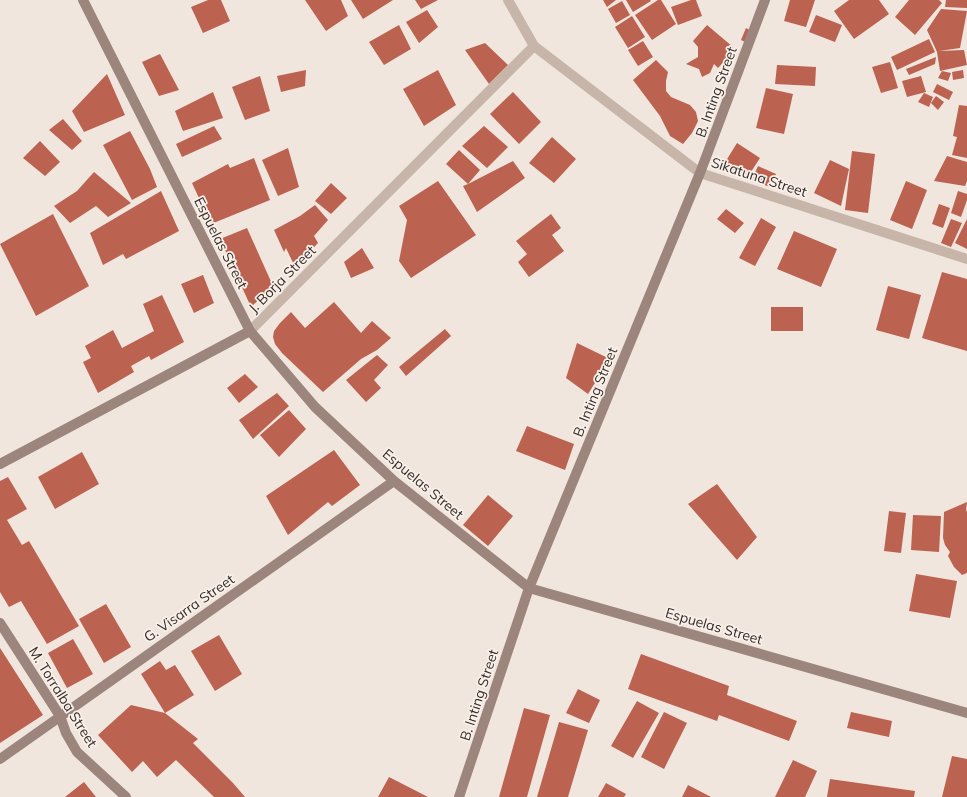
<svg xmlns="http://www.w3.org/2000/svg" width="967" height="797" font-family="Mulish,sans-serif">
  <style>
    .building { fill: #bc6250 }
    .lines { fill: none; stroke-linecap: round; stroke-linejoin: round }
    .street { stroke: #c7b5aa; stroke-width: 10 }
    .secondary { stroke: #9b857c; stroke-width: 10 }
    .labels { text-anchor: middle; stroke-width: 3.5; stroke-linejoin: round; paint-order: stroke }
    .street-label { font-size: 14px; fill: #352c29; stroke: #f8f0e9 }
  </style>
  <rect width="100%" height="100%" fill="#f0e6dd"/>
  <!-- building -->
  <path class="building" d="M208,0H221L230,21L203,33L191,7Z
    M305,0H341L348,16L326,31Z
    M351,0H393L363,19Z
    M415,0H438L421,9Z
    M603,0H616L607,7Z
    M626,0H650L651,1L633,12Z
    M658,0H661L676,24L652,40L635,15Z
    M691,0H696L702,16L678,25L671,7Z
    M790,0H815L806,27L784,21Z
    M849,0H879L889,14L854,39L834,11Z
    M909,0H939L942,3L915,35L895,17Z
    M946,0H967V8L945,7Z
    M622,1L630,15L616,23L608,9Z
    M941,9L967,11L960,48L939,51L964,50L967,65L940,71L937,52L927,30Z
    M427,10L438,27L419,43L406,22Z
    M816,15L842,25L835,42L809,32Z
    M632,16L645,37L628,48L615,27Z
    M399,25L411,49L384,65L369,42Z
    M707,25L733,47L728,57L718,68L714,64L710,73L702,77L699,69L686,64L698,57V47L693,41Z
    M746,28L753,32L747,43L741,40Z
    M929,39L935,52L897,70L891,57Z
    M643,41L653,57L638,66L628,50Z
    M485,43L508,65L489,84L465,50Z
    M160,54L179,90L159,96L142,62Z
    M936,57L935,64L909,75L906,69Z
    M656,60L668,72L666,81V91L671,97L690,105L696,112L698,121L692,133L683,144L670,136L660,116L633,80Z
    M890,62L898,88L881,93L872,67Z
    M777,65L816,67L815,86L775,84Z
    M306,70L305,86L281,92L277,76Z
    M438,70L456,105L424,126L403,89Z
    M963,70L964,78L953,80L952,72Z
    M942,71L951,73L948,81L938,78Z
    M107,74L125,115L84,132L72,111Z
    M260,76L270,111L245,120L232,87Z
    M921,76L926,92L907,97L902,81Z
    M937,84L953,92L949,100L933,92Z
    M766,88L793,94L784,134L756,128Z
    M213,92L223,118L183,131L175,111Z
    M513,92L541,122L519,144L490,114Z
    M924,93L933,97L929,107L918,102Z
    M936,96L944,102L938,110L931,103Z
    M959,105L967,106V158L952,155L957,137L953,136Z
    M63,119L82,141L72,150L49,130Z
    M214,126L222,139L182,157L176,144Z
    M484,126L508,147L487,168L462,146Z
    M130,131L150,169L157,187L132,200L103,145Z
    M552,137L576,159L554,183L529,163Z
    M40,141L60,162L45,176L23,158Z
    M737,143L760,158L747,178L724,164Z
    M288,148L299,187L278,196L262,160Z
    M459,150L480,170L468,184L513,161L525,178L477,212L463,186L468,184L446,164Z
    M852,151L875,154L868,213L845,210Z
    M947,156L967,162V181L965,186L934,181Z
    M254,158L270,200L211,224L192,183L228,164L230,168Z
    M830,160L849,169L841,206L814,193Z
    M758,166L776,174L770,187L752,180Z
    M94,172L131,203L108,217L96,206L70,223L54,206L77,191Z
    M438,181L476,235L411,278L399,261L407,220L399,206Z
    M906,181L927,190L912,229L890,220Z
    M331,183L347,198L331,214L315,201Z
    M161,191L179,231L126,259L123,254L103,265L90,233Z
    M958,191L967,194V200L961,217L951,213Z
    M939,204L950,208L943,228L932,224Z
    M315,205L328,220L314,236L318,243L295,267L286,248L284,252L274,230L300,216Z
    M726,209L744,223L735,233L717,219Z
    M53,214L89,286L36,316L0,244Z
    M551,214L561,228L552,235L564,251L529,277L518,262L527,254L516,241Z
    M761,218L776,227L755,266L739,258Z
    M951,219L962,223L951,247L941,243Z
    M967,219V249L955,243Z
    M247,228L273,286L251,307L220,239Z
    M794,231L837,249L821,287L777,269Z
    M362,248L374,268L351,278L344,262Z
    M942,272L967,279V351L922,338Z
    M203,275L214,303L194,313L181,284Z
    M888,286L921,295L909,339L876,330Z
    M162,295L184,342L151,360L149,356L131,366L134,372L98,393L83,362L91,358L85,346L113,330L122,348L154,331L143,304Z
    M334,302L361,333L372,321L391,338L377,350L361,359L323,392L282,353L275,344L273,337L274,331L280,323L291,312L305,328Z
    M771,307H803V331H771Z
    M445,329L451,336L406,376L399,367Z
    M577,343L610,359L588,394L566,378Z
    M377,355L388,365L374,380L381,388L366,402L346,380Z
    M245,374L258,387L239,403L227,388Z
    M277,393L289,406L253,439L239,420Z
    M289,410L306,429L279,457L260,435Z
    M527,426L574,444L565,470L516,451Z
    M334,450L360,485L332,506L328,502L288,535L266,496Z
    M82,452L99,484L55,509L38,477Z
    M8,477L27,509L7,520L22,545L29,541L79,626L47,644L21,601L9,607L0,592V481Z
    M717,484L757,537L737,560L688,504Z
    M488,495L513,516L488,546L463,525Z
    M967,502L966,510L967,512V573L962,575L954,567L948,556L950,552L945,545L943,538L944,512Z
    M889,511L906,513L901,553L884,551Z
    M913,515L941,516L939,552L911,550Z
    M916,574L957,581L950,618L909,611Z
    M106,604L131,647L104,663L79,619Z
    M219,635L242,674L215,691L191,651Z
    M73,639L93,674L67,688L48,653Z
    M0,648L43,715L0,743Z
    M641,654L729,686L727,695L797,721L789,741L719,715L717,721L628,689Z
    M160,661L166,670L175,665L194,695L165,713L141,674Z
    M578,689L600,700L589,723L566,713Z
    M637,701L659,713L633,758L611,746Z
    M131,705L165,713L198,739L193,743L233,783L245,797H214L176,760L157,777L143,761L132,772L98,735Z
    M524,708L550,715L527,797H499Z
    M664,712L687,723L664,769L641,757Z
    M851,712L892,721L889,737L847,728Z
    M559,722L588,730L568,797H537Z
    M952,756L967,759V797H942Z
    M793,760L817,771L805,797H775Z
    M389,777L428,797H378Z
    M830,779L915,791L914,797H827Z
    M84,782L96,797H65Z
    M606,783L626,794L624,797H598Z
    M688,785L711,797H682Z"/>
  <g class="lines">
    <!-- street -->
    <path class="street" d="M508,0L534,46L700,173L967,259
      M250,331L534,46"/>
    <!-- secondary -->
    <path class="secondary" d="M83,0L250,331L315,407L394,481L529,588L967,713
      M0,464L250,331
      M0,623L60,716L66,733L77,752L126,797
      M0,759L394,481
      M459,797L529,588L700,173L765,0"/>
  </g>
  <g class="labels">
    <!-- street labels -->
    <g class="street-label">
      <text transform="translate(716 92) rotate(-70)" y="5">B. Inting Street</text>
      <text transform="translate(759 177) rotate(18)" y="5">Sikatuna Street</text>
      <text transform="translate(221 243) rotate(63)" y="5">Espuelas Street</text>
      <text transform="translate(282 279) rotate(-45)" y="5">J. Borja Street</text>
      <text transform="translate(595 392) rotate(-68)" y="5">B. Inting Street</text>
      <text transform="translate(423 484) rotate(40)" y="5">Espuelas Street</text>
      <text transform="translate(189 608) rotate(-35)" y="5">G. Visarra Street</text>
      <text transform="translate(714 626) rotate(16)" y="5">Espuelas Street</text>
      <text transform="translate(479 695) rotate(-72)" y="5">B. Inting Street</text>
      <text transform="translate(63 697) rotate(58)" y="5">M. Torralba Street</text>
    </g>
  </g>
</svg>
